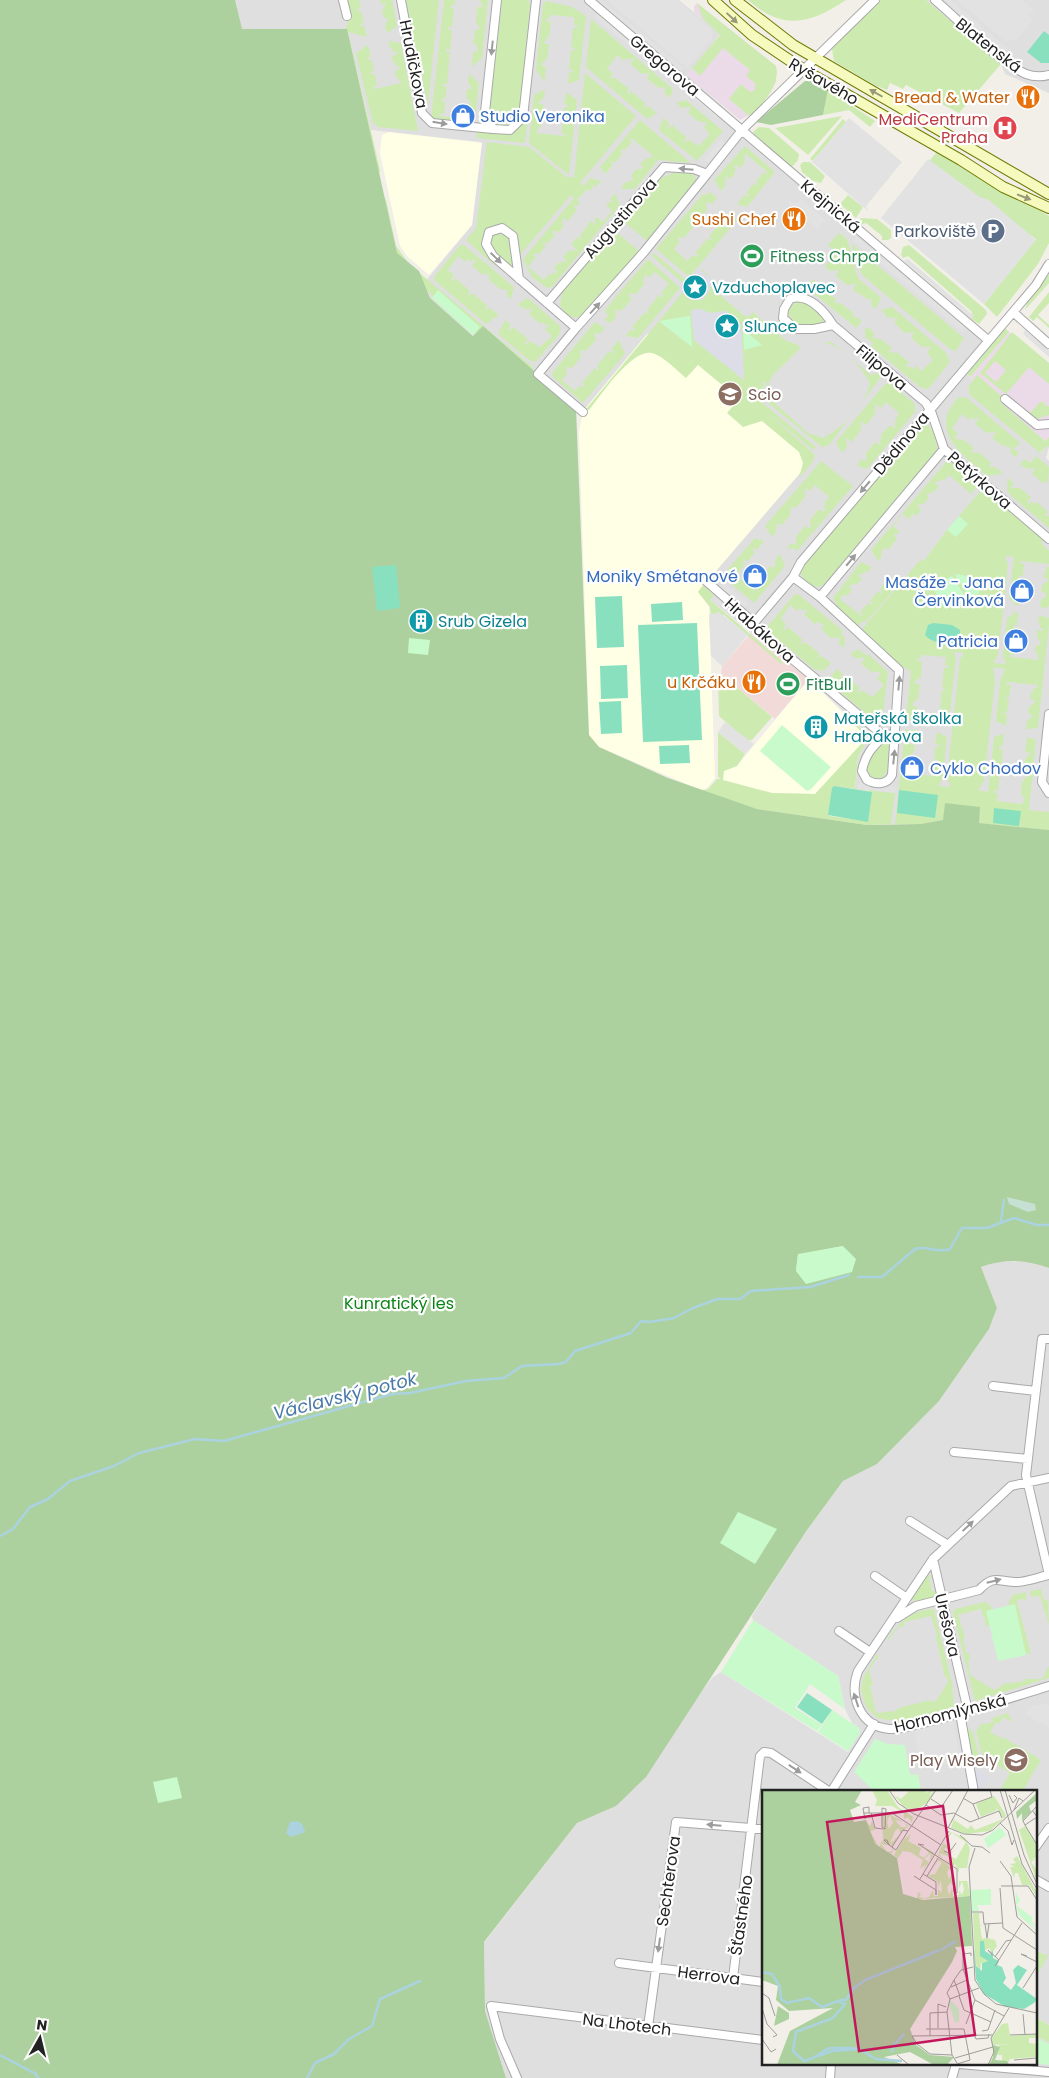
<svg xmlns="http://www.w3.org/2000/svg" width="1049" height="2078" font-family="Poppins,sans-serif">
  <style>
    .residential { fill: #e0dfdf }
    .commercial { fill: #f2dad9 }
    .industrial { fill: #ebdbe8 }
    .education { fill: #ffffe5 }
    .grass { fill: #cdebb0; fill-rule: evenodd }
    .forest { fill: #add19e; fill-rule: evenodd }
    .wetland { fill: #c6e0d4 }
    .park { fill: #c8facc }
    .pitch { fill: #88e0be }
    .parking { fill: #e2e2e2 }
    .plaza { fill: #dddde8 }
    .water { fill: #aad3df }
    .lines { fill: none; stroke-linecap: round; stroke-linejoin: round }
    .stream { stroke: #aad3df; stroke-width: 2.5 }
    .street-casing { stroke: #a9a9a9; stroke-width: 10 }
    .secondary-casing { stroke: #707d05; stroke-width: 12 }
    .street { stroke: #fff; stroke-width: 8 }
    .secondary { stroke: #f7fabf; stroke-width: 10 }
    .oneway { fill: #979978 }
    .oneway2 { fill: #9c9c9c }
    .labels { text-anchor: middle; stroke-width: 4.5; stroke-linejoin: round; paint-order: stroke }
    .street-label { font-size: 16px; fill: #222; stroke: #fff }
    .food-label { font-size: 16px; fill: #c56008; stroke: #fff; text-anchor: end }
    .shop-label { font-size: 16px; fill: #366cbe; stroke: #fff; text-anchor: end }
    .health-label { font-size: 16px; fill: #be3a42; stroke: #fff; text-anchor: end }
    .service-label { font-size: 16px; fill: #4e5e75; stroke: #fff; text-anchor: end }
    .leisure-label { font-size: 16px; fill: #27864d; stroke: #fff; text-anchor: start }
    .culture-label { font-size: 16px; fill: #0d838f; stroke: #fff; text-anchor: start }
    .education-label { font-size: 16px; fill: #785e54; stroke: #fff; text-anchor: start }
    .park-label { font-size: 16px; fill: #0c8416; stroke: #fff }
    .water-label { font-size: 18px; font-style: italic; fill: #4a7aab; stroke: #fff }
    .inset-river { fill: none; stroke: #aad3df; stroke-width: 2.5 }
    .inset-road { fill: none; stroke: #9f9d99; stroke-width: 1 }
    .view { fill: #c2185b; fill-opacity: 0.15; stroke: #c2185b; stroke-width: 2.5 }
    .inset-edge { fill: none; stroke: #222; stroke-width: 2.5 }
  </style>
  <rect width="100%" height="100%" fill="#f2efe9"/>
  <!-- residential -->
  <path class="residential" d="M235,0H679L720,34L688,75L790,167L995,340L967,374L973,381L968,387L970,394L1041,453L1047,445L1049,447L1046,458L1049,461V830L978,823L891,824L894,793L855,789L858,757L870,736L809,679L710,600L714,595L703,585L706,581L583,412L482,327L474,336L430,298L424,283L472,225L481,142L371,130L347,29H241Z
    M926,0H1049V93L1005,74L1001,64Z
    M999,1261L1034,1262L1049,1268V2025L1035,2017V1792H763V2064H1035V2036L1049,2042V2078H506L485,2011L484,1943L577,1823L616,1806L712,1678L721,1672L848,1752L860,1732L859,1728L852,1723L845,1709L838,1676L753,1620L752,1616L807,1530L843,1481L877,1464L939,1401L989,1329L997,1308L981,1267Z"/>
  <!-- commercial -->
  <path class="commercial" d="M751,633L809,679L775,719L721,674L722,666Z"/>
  <!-- industrial -->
  <path class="industrial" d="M697,3L776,66V82L770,93L753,113L740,120L687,75L720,35L694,12V6Z
    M1009,332L1049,363V437L1045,441L999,402L1003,397L977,376L973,381L970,377Z"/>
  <!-- education -->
  <path class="education" d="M389,132L482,143L472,225L429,275L407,256L400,246L380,153L382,135Z
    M663,333L814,457L698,592L709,607L715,778L707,788L701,790L599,747L589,735L579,431L583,412L588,405L647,334Z
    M809,679L862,732V743L859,748L815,794L772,793L722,780L724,771L737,766Z"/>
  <!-- grass -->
  <path class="grass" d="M344,0H359L361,8L357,9V11H361L364,23L360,24L361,26L364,25L367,37L348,32L380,170C377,179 381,193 386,200L396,246L410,265L534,368L529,374L554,399L396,264L346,28L348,21Z
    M380,0H392L397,26L387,33L385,26L388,18H384L382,11L386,3L381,4Z
    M405,0H439L428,105Z
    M444,0H455V5H451V8H454L452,27H448V30H452L450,50L446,49V52H450L447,84H443L442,86L447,87L445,99H441V101L445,102L444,114L440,113L439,116L469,119L465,111V104H471L466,96L467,89H472L468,82L469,74L479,83L474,126L431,119Z
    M480,0H488L482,58L472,67L473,52L478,51L476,44H473L475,30L480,29L476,22L477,7H483Z
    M502,0H528L530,4L520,113L518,119L510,127C495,126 490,124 488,109Z
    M748,0H846C810,24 783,31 748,0Z
    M879,0H926L1001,64L959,113L906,85L903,89L890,83L887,90L874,85L834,61L832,49Z
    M547,1L572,7L586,16L579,80L568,84L569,72L572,73L573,70H569L571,50H575V48L571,47L573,28H577L578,26L574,25V17L550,15L549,19H546V21L551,22L549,37H547V41H544V43L549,44L547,59L542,63V66L546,67L545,82L536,70L543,4Z
    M697,3L776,66C781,84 762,106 749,116L729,99L741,84L750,92L755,90V83L746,76L750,70L723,48L700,76L692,68L720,35L703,19Z
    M591,19L673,89L670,98L664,93L666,87L659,88L647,79L649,73L642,74L630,64L634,59L632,58L630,60L626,58L624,61L617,55L607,69L613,73L610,78L612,79L614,77L629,89L627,92L629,94L631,91L646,104L644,107L646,108L648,106L657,113L647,119L586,67Z
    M389,41L401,43L418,131L379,127L373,123L356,53L368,45L371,57L367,58L368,60L371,59L374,71L370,72L371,74H375L377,86L373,87L374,89L402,83L396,77L395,70L400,69L399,66L396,67L395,62L393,63L392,56L397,54V52H393L392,48H390Z
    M585,73L636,116L580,183L584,186L590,178L601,181L596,187L591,184L593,188L590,191L587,189L577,200L580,203L577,206L573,205L577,210L568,221L562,218L563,227L558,233L554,230L552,232L555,235L547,244L544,242L543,243L546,246L538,255L535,253L533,255L536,257L528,267L544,280L549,274L551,275L554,272L556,274L557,272L554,268L558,263L567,261L563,257L568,251L577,250L571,244L576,238L581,239L579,237L591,221L595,224L596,222L594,220L597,217L603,222L612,211L606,205L609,202H613L610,199L615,193L620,205L552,287L547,288L532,277L523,259L574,198L571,195L519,256C516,240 515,226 496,226L483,244L484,251L496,267L466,240L476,228L487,142L529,147L568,178L570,176L574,178Z
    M543,90H545L544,97L538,103L544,105L543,112L537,118L542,120L541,127H539L536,133L565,136V134L561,133L563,122H566V119H563L564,107H568V105L564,104L566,92L577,100L569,175L530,144L529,141L534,95Z
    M828,90L875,121L870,127L849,110L823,115Z
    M686,100L723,131L697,161L659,130L663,118L670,124L667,127L669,128L672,125L687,138L684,141L686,142L689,140L699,146L710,134L704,128L707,122H699L688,113L691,108L689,107L682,108L676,103Z
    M529,107L525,143L477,138V131L501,133L525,113Z
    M842,116L808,155L775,128Z
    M843,119L846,122L813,161L810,159Z
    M640,120L691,163L658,160L635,189H623L621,187L626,182L634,180L631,176L635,170L644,168L640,165L645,159L653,157L651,154L631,138L629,140L632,142L624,151L621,149L620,151L622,154L615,163L612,161L610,162L613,165L605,174L600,167Z
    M759,127L769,128L799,154L798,160L792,167L755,137L753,132Z
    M745,146L775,172L747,207L737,204L744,195L747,197L749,195L746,193L754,183L757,186L758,184L756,181L764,172L766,174L768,173L745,153V162L740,168L736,165L734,166L736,169L734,172L735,173L731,179L726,176L725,178L727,180L724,183L726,185L721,191L714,180Z
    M938,151L1049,216V243L1038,264L997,317L984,304L1036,239L978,199L929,161Z
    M803,162H810L825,176L821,183L813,181L802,172L800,165Z
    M678,171L690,172L696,178V183L647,241L623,221L659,179Z
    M710,192L717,198L712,204L706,202L707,210L698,221L692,219L693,227L684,238L678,237L679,243L674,249L687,261L693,255L696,257L698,255L695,253L708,238L710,240L712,239L709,236L722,221L725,223L726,221L724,219L731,210L737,220L692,274L687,275L656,249L703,194L705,195Z
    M848,195L863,207L856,218L840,204Z
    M861,218L877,219L891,230V238L888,240H882V236L866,223L860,225L856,223Z
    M503,231L511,237L516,266L512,269L491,251L489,240L493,233Z
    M615,231L639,251L585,314L576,318L566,315L560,305L562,293Z
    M839,233L847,239L858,278L881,298L876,309L871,305L872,298L869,300L853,290L856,284L847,285L836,276L839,270L830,271L825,266L836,252L828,245Z
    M851,243L964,338L956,351L950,349L862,275Z
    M460,245H464L514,287L511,299L506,294L508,290L500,289L489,280L490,273L488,276L485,273L483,275L472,266L475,261L473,259L471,262L467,259L465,262L458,256L448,270L454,275L451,280L453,281L455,278L470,291L468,294L469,296L472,293L487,305L485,309L487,310L489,307L499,315L486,324L434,280V277Z
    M909,245L986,310L987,314L979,324L971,319L972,312L908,256L903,258L901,255L903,247Z
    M652,254H655L685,279L686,282H682L653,257Z
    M648,259L680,288L638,338L626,336L631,329L633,331L635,329L632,327L645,312L648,314L649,312L647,310L659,295L662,297L664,296L661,293L669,284L655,272L650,277L645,275L643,282L645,283L636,294L629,293L631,300L621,311L615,310L616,317L611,323L604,320L608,316L605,310Z
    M702,269L718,283L713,289L743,315L748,317L753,312L785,340L798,345L799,348L802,347L772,376L769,383L770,399L808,433L823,438C844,427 863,407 870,384C864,368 835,339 816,342H831L871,375L876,373L881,375L878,381L829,445L822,447L767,402L766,381L763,383L764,399L757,391L753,395L816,447L813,450L766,411L815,455L812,463L799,478L803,463L799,452L762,421L743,427L727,413L739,399L698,365L686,378C677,371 664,356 652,353C632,348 601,395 589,410L586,409ZM700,309L710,313L726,311L741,324L744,379L694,340L691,310ZM690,316L691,346L660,322Z
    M1049,274V283L1025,310L1028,299Z
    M813,279L819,284L817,288L818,290L820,287L836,299L834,302L842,304L853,313V318L854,316L862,321L856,328L817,296L805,290Z
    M1049,292V303L1038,315L1049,325V328L1037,317L1033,321L1029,317Z
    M528,298L561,327L559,335L535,362L529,360L498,334L505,320L511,325L508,329L510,330L513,327L528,339L525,343L527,344L530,341L540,347L552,336L545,330L549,324L545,325L542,322L540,324L529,314L532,309L531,308L528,310L525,308L523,309L518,304Z
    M799,301L808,304L823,317V324L797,326L788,314L790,307Z
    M892,307L946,353L950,362L928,389L921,388L871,346L873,343L865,337V328H869L875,334L872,338L881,339L892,348L889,352L898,353L909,362L906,366L908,368L910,366L913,369L916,366L921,371L933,360L927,353L931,347H922L911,338L914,332L905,333L894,323L897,318L896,317L893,319L890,317L888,318L881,310Z
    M595,322L605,328L600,334L594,333L596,340L586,351L580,350L581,357L572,368L566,367L567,374L562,380L575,391L580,385L583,387L585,385L582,383L595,368L598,371L599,369L597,366L609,351L612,353L614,352L611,349L619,340L625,354L583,403L553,377L552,373Z
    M1005,328L1009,332L970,377L967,374Z
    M1012,332L1049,363V384L1029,367L1006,394L980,373ZM995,361L1006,370L996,382L985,373Z
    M977,375L1003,397L1000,402L1045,441L1049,437V447L1047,446L1040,453L970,395L968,387Z
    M889,382L915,404V412L867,469L857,466L861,459L865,462L866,460V453L875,442L880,445L881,443L879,441L882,438L880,436L890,425L894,428L896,427L894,424L896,421L895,419L899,413L886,402L881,408L875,404L874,406L877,408L874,412L876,413L866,425L861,421L860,423L862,425L860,429L861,430L852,442L846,438L847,447L842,453L836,442L883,386Z
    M959,397L967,398L1020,443L1014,449L1019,453L1015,457L1010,452L1012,446L1009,448L1005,445L1004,447L992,438L996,432L987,433L975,424L979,418L977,417L975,420L971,417L969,420L962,414L952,428L958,433L954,438L961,440L963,439L974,448L971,452L980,453L991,463L989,466L997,468L1002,472L1001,474L987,476C963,455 926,430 959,397Z
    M1041,401L1049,407V415L1036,419L1029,414Z
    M926,424C935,429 939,443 936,453L828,582L819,587L808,585L800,573L801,567L920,425Z
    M1036,456L1049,467L1048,484L1045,481L1043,483L1032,474L1035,469L1034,467L1031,470L1027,467L1026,469L1020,464L1025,459L1031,463Z
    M821,461L853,486L797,551L794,548L787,549L791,543L795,545L796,544V537L805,526L809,528L811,527L810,520L819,509L824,512L826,510L823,508L826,504L824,503L829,497L815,485L810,491L805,488V497L796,508L789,506L792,509L789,512L791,514L782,525L775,523L778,526L775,529L777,531L772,537L765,526Z
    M947,461L954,464L978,485L971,494L949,475L944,480L937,481L935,483L939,486L934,492L926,494L929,497L925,503L917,505L921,510L916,516L912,513L910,520L903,514L893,526L900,532L894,535L897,539L888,550L883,548L881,554L882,556L878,561L871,550Z
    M1008,478L1014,483L1011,488H1020L1031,497L1027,502L1029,504L1032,501L1035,504L1037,502L1048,512L1045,516H1049V528L1010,495L1007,489Z
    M983,488L1044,540L1041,543L1049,551V564L1020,561V563L1024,564L1023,576L1019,575V578H1022L1021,590H1017V592L1020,593L1019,605H1014V602L1009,599L1014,557L1005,556L1008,565L998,655L993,663L1006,664L1003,656L1007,618L1013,615V612L1018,613L1017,625H1014L1013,627L1017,628L1016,640H1012V642L1015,643L1014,655L1010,654V657L1039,660L1037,653L1035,652L1036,645H1040L1041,643L1037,637V630L1042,631L1043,628H1040V623H1038L1039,615L1049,618V624L1038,728L1026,729L1027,721L1032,717L1033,715L1028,714L1029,707L1035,702V700L1030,699L1031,692H1033V688H1037V685L1007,682V685H1011L1009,697L1005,698L1009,700L1007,712L1004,713L1007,715L1006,726L996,721L1000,681L1005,669L993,667L995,681L984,781L978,790L988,792L994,737L1004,734L1003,746H999V749H1003L1001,769L997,768V770L1000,771L998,791L995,790L994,793H998L997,801L1022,804L1025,797L1021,796L1022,782L1028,775L1023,774L1025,759L1031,753L1025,752L1027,737L1036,740L1029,810L1049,812V830L978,823L946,803L943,820L921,824H895L905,730H916V737H913V742H910V744L915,745L914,752L908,756V759L913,760L912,767L907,771L910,774L936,776V774L932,773L934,761L938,760L934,759L935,747H939V744H935L937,732L947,737L943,778L938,786L951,787L947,778L960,659L964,653L954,652L956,658L949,721L938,724L940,712L944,711L940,709L942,690L946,689L942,687L944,668H948V666L945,665L946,657L921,655L920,659H917V661L922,662L921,677L915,681V684H920L918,699L913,703V706L917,707L915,721L906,719L911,671L904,667L899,670L858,634L921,559L923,562L947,530ZM952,577L964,596L933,586Z
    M755,538L764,541L757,550L754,548L752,550L755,552L747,562L744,559L743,561L745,564L738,573L735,571L733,572L755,591L756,583L761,577L765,580L767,578L765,576L767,573L766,571L770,566L775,568V560L780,554L785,566L754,603L724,578L727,570Z
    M861,562L872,567L867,573L865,571L862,575L860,573L858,575L862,579L857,584L850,585L849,586L852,590L848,595L841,596V600L862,616L863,614L860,612L868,603L871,605L873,603L870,601L878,591L881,594L882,592L880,589L887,580L892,592L867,621L860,623L858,628L833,607L836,604L833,598Z
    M1047,566L1049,567V605L1047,608L1040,607L1041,600L1046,596V593L1041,592L1042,585L1048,581V579L1043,577Z
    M703,585L714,595L710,600L783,662L781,664L724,615L711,617L710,607L698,592Z
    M798,594L843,631L841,634L845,638L844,648L838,643L841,639L834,637L832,639L821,629L824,625L817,622L815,624L804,615L807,610L806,609L803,611L800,608L797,611L790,605L781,619L786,624L783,629L785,630L788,627L803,640L800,643L802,644L805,642L820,654L818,657L819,658L822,656L831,663L824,671L818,669L816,671L767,630V627L794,595Z
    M858,649L867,656L868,654L888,672L882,723H877L832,685L834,683L831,676L837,669L843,674L841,677L843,679L845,676L860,688L858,691L859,693L862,690L872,697L884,685L877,679L881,673L874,671L873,673L861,664L864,659L863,657L856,659L850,654Z
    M721,674L772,717L752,740L747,741L719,716L718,677Z
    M853,721L870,736L858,757L855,788L895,793L891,824L867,825L757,809L701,791L708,789L717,779H721L718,777V732L745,754L737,766L724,771L723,780L772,793L815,794L862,743V732L851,722ZM834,786L869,791L868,821L829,816Z
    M886,740L891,746L889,769L882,778H872L865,767L870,758Z
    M930,1575L934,1576L929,1578L932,1591L937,1590C936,1600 923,1600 915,1601L912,1599C914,1591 922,1578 930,1575Z
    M1041,1589L1043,1598L1048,1601L1049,1625L1040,1596L1031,1597L1030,1591Z
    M1026,1592V1600L1020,1599L1017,1601L1031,1654H1029L1017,1648L1016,1618L1013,1604L1009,1605L1008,1603L1013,1595Z
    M985,1602L991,1606L994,1624L985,1626V1617H983L981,1609L958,1615L965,1637L963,1638L966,1653H969L970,1660L968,1661L970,1675L994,1690L1002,1686V1684L1025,1681V1679H1042L1049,1666V1678L975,1701L953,1613L955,1609Z
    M934,1609L952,1683L954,1707L900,1722L877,1718L866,1707L861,1690L863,1678L877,1654L879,1656L869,1670L873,1685L870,1686L876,1713L896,1711L898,1708L930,1700L931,1702L936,1701L948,1682L947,1677H945L936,1638L937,1635L931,1616L904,1622L905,1626L898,1627L888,1641L887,1640C898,1623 912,1609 934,1609Z
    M1008,1713L1012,1722L1003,1717L999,1724L996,1722L990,1732L1001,1738L1003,1737L1041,1760L1022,1792H999L1010,1773L982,1756L976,1732L980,1725L993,1722L992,1718Z
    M970,1729L973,1732L979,1757L972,1758L966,1730Z
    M1035,1950L1045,1955L1049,1954L1037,1975L1035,1974Z
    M1035,2017L1049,2025V2042L1035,2036Z"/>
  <!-- forest -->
  <path class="forest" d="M0,0H235L242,29H347L397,253L419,271L430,298L473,336L483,326L576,408L589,735L599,747L668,778L757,809L867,825L921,824L943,820L945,803L980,807L979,823L1049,830V1268C1026,1259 1004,1259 981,1267L997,1308L989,1329L939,1401L877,1464L843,1481L807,1530L646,1777L616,1806L577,1823L484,1942L485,2011L506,2078H0ZM843,1246L796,1271L798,1255Z
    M805,81H813L828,90L823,115L771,125L756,122Z"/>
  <!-- wetland -->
  <path class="wetland" d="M1007,1197L1035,1204L1036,1210L1028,1212L1009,1204Z"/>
  <!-- park -->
  <path class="park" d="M438,290L480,327L473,335L432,298Z
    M690,316L692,347L659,321Z
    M743,329L762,345L744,350Z
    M959,516L968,524L956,537L947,530Z
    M958,574L977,579L981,585L979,593L970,598L955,575Z
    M952,576L967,599L945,609L932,586Z
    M409,638L430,640L428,655L408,653Z
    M782,725L831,767L811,789L807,791L760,751Z
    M843,1246L856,1259L852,1272L806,1284L796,1271L798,1254Z
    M738,1512L777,1529L755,1564L720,1543Z
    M1015,1604L1026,1655L998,1661L986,1611Z
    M753,1620L838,1676L845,1709L810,1684L795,1708L822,1725L817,1731L721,1672Z
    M832,1710L859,1728L860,1733L848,1751L818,1732Z
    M875,1739L888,1744L905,1745L910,1775L918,1774L921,1792H875L854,1772Z
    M177,1777L182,1798L158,1803L153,1782Z
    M1035,2037L1049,2044V2065L1035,2063Z"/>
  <!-- pitch -->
  <path class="pitch" d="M1044,31L1049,35V63H1041L1027,52Z
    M396,565L400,608L377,611L372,567Z
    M622,596L624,647L597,648L595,597Z
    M682,602L683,620L652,622L651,604Z
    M697,623L702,740L643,742L638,625Z
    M933,623L952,625L960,630V639C953,648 931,643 925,635L928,625Z
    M627,665L628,698L601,699L600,666Z
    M621,701L622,733L601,734L599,702Z
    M689,745L690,763L660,764L659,746Z
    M834,786L872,792L868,822L828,815L832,788Z
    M899,790L938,795L935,818L897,813Z
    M994,808L1021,811L1019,826L993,823Z
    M807,1693L832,1710L822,1724L797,1707Z"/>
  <!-- parking -->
  <path class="parking" d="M394,0H399L418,112Z
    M592,0H601L684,68L679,73Z
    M607,0H677L711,29L712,39L687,68Z
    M940,0H951L1008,49L1003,55Z
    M957,0H1022L1034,10L1029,16L1034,20L1014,42L1010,39L1006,42Z
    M597,13L719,114L716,118L594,17Z
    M849,118L902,162L866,206L868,211L812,162Z
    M722,139L726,143L708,163L704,159Z
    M928,159L980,197L989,200L1036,240L984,304L881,218Z
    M802,200L825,220L818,230L789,205V201L795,204Z
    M856,236L966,328L962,332L855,242Z
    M908,259L974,316L971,319L904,261Z
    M1025,330L1049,350V357L1023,334Z
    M859,353L879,368L876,372H872L855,357Z
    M907,425L914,426L873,474L870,469Z
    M890,524L840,583L833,585L884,525Z
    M722,581L748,603L744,608L719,587Z
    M718,597L746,620L743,624L715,601Z
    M719,612L748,635L722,666L711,656L709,615Z
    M725,722L754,744L745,754L718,732Z
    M858,783L896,787L895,793L857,789Z
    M1042,1702L1049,1706V1728L1025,1714L1028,1709L1036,1704L1039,1706Z
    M953,1719L960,1762L921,1769L914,1726Z"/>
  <!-- plaza -->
  <path class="plaza" d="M698,268L713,279L709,292L702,300H690L680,290L681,285Z
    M700,309L710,313L726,311L741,324L744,380L694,340L691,310Z
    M970,1766L990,1778L977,1792Z"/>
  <!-- water -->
  <path class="water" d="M297,1821L302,1824L305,1832L291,1837L286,1833L290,1822Z"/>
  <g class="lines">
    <!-- stream -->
    <path class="stream" d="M1001,1221L1004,1200
      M858,1277H882L915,1249C928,1245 937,1254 950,1249L962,1228H987L1014,1218L1037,1225H1049
      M0,1536L13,1529L30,1507L48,1499L70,1481L114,1466L139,1453L195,1439L224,1441L392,1394L410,1393L466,1381L504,1378L522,1366L559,1364L566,1362L575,1351L631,1333L641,1321L649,1322L674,1318L693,1308L717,1299H740L751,1291L810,1287L849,1275
      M0,2055L36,2074L38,2078
      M307,2078L315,2063L334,2054L349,2039L372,2026L380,1999L420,1981"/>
    <defs>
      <path id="street" d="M343,0L347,16
        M401,0L422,113L432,123L493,129
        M497,0L485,112L493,129L510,130L523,117L536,0
        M589,0L988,340
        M935,0C961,22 996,60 1026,74C1034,77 1041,77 1049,75
        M707,174L742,130L875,0
        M519,279L513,236L502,228L489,232L486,244L493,256L576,328L644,252L707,174L694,169L664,167L547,303
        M1013,312L1049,344
        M833,325L814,329H795L783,318L784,309L790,299C808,292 825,312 833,325L926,403L932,414L944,449L1049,539
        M576,328L538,374L583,412
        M1005,399L1037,425L1049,424
        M793,577L820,597L899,670L892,775C887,785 876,785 867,780L862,771C865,755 872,747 884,736
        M706,581L754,623L761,633L884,736L887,734
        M820,597L944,449
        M754,623L793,577L801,562L1036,285L1049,264
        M1049,714L1042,782L1049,793
        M1049,1339H1042L1026,1475L1049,1575
        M993,1386L1036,1391
        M954,1452L1028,1459
        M1049,1478L1011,1486L933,1559L858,1671C849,1695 859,1726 889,1729C903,1730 917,1724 931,1721C971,1711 1010,1698 1049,1686
        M910,1521L948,1545
        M933,1559L968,1711
        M875,1576L907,1598
        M897,1618L916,1606L979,1590C993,1575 997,1581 1014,1582C1024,1583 1039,1577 1049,1575
        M839,1631L870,1652
        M960,1713L974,1792
        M831,1792L874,1724
        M1035,1848L1049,1828
        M1035,1879L1049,1887
        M619,1963L763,1982
        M733,1978L760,1756L764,1752L771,1753L830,1792
        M648,2027L676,1822L763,1829
        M960,2064L1049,2072
        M517,2078L500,2039L491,2006L763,2040
        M830,2078L831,2064
        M952,2078L956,2064"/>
      <path id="secondary" d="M713,0L752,35L804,70L961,160L1003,187L1049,208
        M735,0L793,45L1049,194"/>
    </defs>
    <!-- street casing -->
    <use href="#street" class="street-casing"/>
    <!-- secondary casing -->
    <use href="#secondary" class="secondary-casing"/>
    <!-- street -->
    <use href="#street" class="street"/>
    <!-- secondary -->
    <use href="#secondary" class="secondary"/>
  </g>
  <!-- one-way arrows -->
  <defs><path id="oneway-solid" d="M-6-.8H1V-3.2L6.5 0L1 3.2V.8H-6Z" transform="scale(1.25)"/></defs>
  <g class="oneway">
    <use href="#oneway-solid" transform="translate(732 18) rotate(43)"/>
    <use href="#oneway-solid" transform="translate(876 93) rotate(-150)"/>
    <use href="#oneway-solid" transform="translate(1024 197) rotate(21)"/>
  </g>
  <g class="oneway2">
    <use href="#oneway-solid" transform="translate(492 48) rotate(96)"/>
    <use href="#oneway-solid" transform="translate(440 123) rotate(9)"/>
    <use href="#oneway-solid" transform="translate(686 169) rotate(-175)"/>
    <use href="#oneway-solid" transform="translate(496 258) rotate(44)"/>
    <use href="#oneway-solid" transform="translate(595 308) rotate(-48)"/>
    <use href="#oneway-solid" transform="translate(865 487) rotate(130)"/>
    <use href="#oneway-solid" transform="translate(851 560) rotate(-50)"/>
    <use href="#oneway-solid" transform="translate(899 683) rotate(-85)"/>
    <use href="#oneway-solid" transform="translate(894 757) rotate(-84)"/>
    <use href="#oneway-solid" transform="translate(968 1526) rotate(-43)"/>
    <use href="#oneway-solid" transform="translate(994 1581) rotate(-14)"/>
    <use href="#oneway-solid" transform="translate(856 1700) rotate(-108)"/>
    <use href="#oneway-solid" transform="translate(795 1769) rotate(33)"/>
    <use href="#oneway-solid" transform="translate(714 1825) rotate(-175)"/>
    <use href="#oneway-solid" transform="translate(659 1945) rotate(98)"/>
  </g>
  <!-- icons -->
  <defs>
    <symbol id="restaurant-disc" viewBox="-11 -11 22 22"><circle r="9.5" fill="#e8710a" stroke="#fff"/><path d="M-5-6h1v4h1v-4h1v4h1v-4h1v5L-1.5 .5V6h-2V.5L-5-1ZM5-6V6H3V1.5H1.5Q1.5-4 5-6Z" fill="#fff"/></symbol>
    <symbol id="shop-disc" viewBox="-11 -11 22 22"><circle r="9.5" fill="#3f7fe0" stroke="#fff"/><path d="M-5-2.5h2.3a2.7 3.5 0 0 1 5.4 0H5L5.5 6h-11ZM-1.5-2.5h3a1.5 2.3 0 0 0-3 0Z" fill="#fff"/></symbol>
    <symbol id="hospital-disc" viewBox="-11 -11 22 22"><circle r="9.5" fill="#e0444e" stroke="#fff"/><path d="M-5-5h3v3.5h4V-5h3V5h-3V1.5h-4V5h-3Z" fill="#fff"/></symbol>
    <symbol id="parking-disc" viewBox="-11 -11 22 22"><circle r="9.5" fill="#5c6f8a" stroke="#fff"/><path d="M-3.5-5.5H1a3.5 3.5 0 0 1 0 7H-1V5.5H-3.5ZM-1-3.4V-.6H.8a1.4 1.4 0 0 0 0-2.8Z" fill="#fff"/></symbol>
    <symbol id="stadium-disc" viewBox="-11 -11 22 22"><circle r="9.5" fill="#2e9e5b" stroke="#fff"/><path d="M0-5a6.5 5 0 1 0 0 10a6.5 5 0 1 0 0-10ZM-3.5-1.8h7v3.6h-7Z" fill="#fff"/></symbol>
    <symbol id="sight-disc" viewBox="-11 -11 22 22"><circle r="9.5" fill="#0f9aa8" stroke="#fff"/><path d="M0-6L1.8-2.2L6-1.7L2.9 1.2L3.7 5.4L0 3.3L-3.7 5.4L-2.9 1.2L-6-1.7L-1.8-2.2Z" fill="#fff"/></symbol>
    <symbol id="school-disc" viewBox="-11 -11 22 22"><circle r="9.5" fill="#8d6e63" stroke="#fff"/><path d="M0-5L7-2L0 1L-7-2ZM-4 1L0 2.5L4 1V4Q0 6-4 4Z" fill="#fff"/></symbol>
    <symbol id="building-disc" viewBox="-11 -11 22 22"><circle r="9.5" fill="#0f9aa8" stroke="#fff"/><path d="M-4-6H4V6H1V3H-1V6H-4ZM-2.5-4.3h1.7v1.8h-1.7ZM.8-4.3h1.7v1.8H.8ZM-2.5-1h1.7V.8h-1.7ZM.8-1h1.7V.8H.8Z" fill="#fff"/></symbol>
  </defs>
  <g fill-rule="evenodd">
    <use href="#restaurant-disc" x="1014" y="83" width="28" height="28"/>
    <use href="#shop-disc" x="449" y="102" width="28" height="28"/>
    <use href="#hospital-disc" x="991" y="114" width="28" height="28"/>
    <use href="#restaurant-disc" x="780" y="205" width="28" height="28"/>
    <use href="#parking-disc" x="979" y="217" width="28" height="28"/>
    <use href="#stadium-disc" x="738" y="242" width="28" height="28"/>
    <use href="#sight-disc" x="681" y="273" width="28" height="28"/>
    <use href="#sight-disc" x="713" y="312" width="28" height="28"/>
    <use href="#school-disc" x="716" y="380" width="28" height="28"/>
    <use href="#shop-disc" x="741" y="562" width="28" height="28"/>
    <use href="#shop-disc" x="1008" y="577" width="28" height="28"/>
    <use href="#building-disc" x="407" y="607" width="28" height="28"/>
    <use href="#shop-disc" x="1002" y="627" width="28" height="28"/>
    <use href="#restaurant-disc" x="740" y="668" width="28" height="28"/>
    <use href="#stadium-disc" x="774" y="670" width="28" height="28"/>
    <use href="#building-disc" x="802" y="713" width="28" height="28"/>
    <use href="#shop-disc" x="898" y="754" width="28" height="28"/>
    <use href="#school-disc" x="1002" y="1746" width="28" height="28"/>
  </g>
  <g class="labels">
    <!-- street labels -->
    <g class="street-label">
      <text transform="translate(989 45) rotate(38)" y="6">Blatenská</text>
      <text transform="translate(414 64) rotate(79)" y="6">Hrudičkova</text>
      <text transform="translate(665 65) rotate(40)" y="6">Gregorova</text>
      <text transform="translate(824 81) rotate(30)" y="6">Ryšavého</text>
      <text transform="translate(831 206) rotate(40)" y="6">Krejnická</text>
      <text transform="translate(620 218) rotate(-49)" y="6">Augustinova</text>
      <text transform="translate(882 367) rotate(40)" y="6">Filipova</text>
      <text transform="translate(901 443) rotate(-50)" y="6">Dědinova</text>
      <text transform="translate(980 480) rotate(41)" y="6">Petýrkova</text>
      <text transform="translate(760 630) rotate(42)" y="6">Hrabákova</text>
      <text transform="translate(948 1625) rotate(77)" y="6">Urešova</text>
      <text transform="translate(950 1713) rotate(-14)" y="6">Hornomlýnská</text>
      <text transform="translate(668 1881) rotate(-82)" y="6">Sechterova</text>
      <text transform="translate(741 1915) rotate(-82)" y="6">Šťastného</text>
      <text transform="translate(709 1975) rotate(7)" y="6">Herrova</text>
      <text transform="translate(627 2024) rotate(7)" y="6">Na Lhotech</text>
    </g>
    <!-- food labels -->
    <g class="food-label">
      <text x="1010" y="103">Bread &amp; Water</text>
      <text x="776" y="225">Sushi Chef</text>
      <text x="736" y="688">u Krčáku</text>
    </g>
    <!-- shop labels -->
    <g class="shop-label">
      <text x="480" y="122" text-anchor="start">Studio Veronika</text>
      <text x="738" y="582">Moniky Smétanové</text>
      <text x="1004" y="588">Masáže - Jana<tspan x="1004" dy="18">Červinková</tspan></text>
      <text x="998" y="647">Patricia</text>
      <text x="930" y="774" text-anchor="start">Cyklo Chodov</text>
    </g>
    <!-- health labels -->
    <g class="health-label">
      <text x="988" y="125">MediCentrum<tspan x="988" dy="18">Praha</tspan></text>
    </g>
    <!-- service labels -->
    <g class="service-label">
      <text x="976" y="237">Parkoviště</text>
    </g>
    <!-- leisure labels -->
    <g class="leisure-label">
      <text x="770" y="262">Fitness Chrpa</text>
      <text x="806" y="690">FitBull</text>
    </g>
    <!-- culture labels -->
    <g class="culture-label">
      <text x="712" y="293">Vzduchoplavec</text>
      <text x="744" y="332">Slunce</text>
      <text x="438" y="627">Srub Gizela</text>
      <text x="834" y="724">Mateřská školka<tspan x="834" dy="18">Hrabákova</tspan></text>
    </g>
    <!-- education labels -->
    <g class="education-label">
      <text x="748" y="400">Scio</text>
      <text x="998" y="1766" text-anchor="end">Play Wisely</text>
    </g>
    <!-- park labels -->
    <g class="park-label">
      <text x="399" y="1309">Kunratický les</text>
    </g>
    <!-- water labels -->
    <g class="water-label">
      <text transform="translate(345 1396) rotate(-14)" y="6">Václavský potok</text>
    </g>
  </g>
  <!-- overview -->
  <g transform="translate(762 1790)">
    <rect width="275" height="275" fill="#f2efe9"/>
    <path d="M110,0H125L136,17L151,27L150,33L146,27L142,29V23L130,16H113L115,10ZM148,0H163L164,3L170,0L167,6L173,0L167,11L152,22L141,16L132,5L139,9ZM232,6L244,25L242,29L234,17L235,20L219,27L214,14ZM120,24H123L127,39L131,33L128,25L125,32V24L129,25L141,32L133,30L139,37H145L142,33L147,36L138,43L137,38L133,41L128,54L137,45L130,56L119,54L125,62L131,61L128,57L132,60L129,64L132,68L113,55L104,30L103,26L108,25L109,29L105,26L104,31L108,36L110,31L113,40L108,41L117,57L121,50ZM193,24L192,30L206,39L209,35L213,40L241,29L228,41L204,44L189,38ZM263,36L275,56V67L268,70L275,68L269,72L275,80V92L257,40ZM188,42L203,48L208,59L205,78H197V83L193,74L192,76L184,71L191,72L186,66L177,63L181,69L176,65L181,53L189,58L187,62L184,57L182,60L187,65L192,59L188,66L194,69L204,52L190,43L184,51L190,55L184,52ZM146,43L143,49L149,44L146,51L159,58L157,65L162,68L167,63L161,56L172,63L168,71L169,63L162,69L167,72L161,81L164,74L158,79L161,70L148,62L141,61L136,68L132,65ZM255,66L275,103V107L267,95H260L256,83H253L252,88L248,77H252L248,74L254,73L251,69ZM177,68L190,78V83L187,78L185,83L187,89L190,84L191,97L189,92L185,97L187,105L190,98L191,106L197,105V100L200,105L202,99L200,91L197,99V91H205L204,84L208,106L155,109L156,102L159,104L157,107L162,108L167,107L171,100L172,106H176V99L180,103L179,90L176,98V92L166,86L169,81L167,85L173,84L180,72L176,71L170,81ZM211,123H221L217,124L218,135H222L218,136L220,149L225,148L226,134V148L233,150L235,156L229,164L228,158L223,160L219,166L226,171L219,173L218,182L213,172ZM246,233L248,246L275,244V248H267V253L275,254V267L248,269L245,275V271H240V265H236L237,255L247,254L230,255V247L240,234Z" fill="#cdebb0"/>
    <path d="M0,0H100L93,12L99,15L88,20L92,32L104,30L113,54L135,68L141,104L161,110L208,106L210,156L193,157L195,161L190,172L148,239L154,255L168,265L192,267L185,275H172L148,262L122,267L142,275H15L28,241L71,218L27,221L14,210L16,196L0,190ZM275,3V10L267,16L269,22L260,31V23L255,29L254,22ZM16,216L27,223V229L12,236ZM231,255L238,257L233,270L245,271L247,275H227L231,267Z" fill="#add19e"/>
    <path d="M238,37L244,45L226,58L222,49ZM229,99V115H215L217,121H210L209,100ZM254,102L258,111L254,115L271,128L269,131L275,137L267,132L275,142L257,125L254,115ZM188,210L197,219V232H193L187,214Z" fill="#c8facc"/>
    <path d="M211,149L214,176L220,181V173L226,171L218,166V151H222L223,161L229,165L231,160V168L237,171L235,175L240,177L244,188L241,193L249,200L254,193L251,180L256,175L265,180L255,195L275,209L272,213L262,219L244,217L222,204L214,189Z" fill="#88e0be"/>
    <path class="inset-river" d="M179,160L194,151M0,182L10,184L18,197L19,209L25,213L47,208L60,217L76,211L83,214L71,228L34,242L31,261L42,271L70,261L97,259L114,269L140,271M77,210H84L92,198L103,190L178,160M130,262L132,255L142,244M51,268L67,258H93"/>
    <path class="inset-road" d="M127,0L136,13L152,24L202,44L220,45L231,40L273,0M238,0L260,74L275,99M243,0L262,65L275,94M247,5L251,13L255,8L252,5M201,8L211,14L217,29M169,9L180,16L191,0M211,14L230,7L228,0M164,15L179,25L192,23M120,18L124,19L123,39L120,37ZM252,20L257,8L261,11M101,23H130L179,55M109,23L113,38L121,39M192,23L208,32L237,21L240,28M103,29L101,18L107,17V23M238,33L246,41L250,55L252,50M263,35L261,31L275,16M263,35L275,55M263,35L275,27L271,21M186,38L206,0M146,41L174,0M198,45L210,56L220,57L228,63M127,55L122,50H125L127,55L134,60L146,41L141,40L130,57M162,55L156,54L195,79V103M213,58L207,77L213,190L222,204L234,214L275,223M182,61L187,63L194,53M238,71L249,86L255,127L275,145M190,77L192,102L195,103M161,84L174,92V105V100M152,86L174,100M165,86L176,68M158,89L187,41M239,96H266L275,110M238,98L241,138L275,160M209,122H221L222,134L240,133M223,134L225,148L227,134M230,165L226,160L237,170M209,166V163L201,164V179L213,210L242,226M265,166L259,164L275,172M233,167L244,151L249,150M233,176L260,133M192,190L198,206M189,197L205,190M261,198L275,176M0,203L7,208L13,226M197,206L202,220L229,232M188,209L185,222L190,265L195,273M188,209L185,203L192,190L199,180L211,177M188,209L217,198M0,218L5,234L15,245L11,247M261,224L263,245M204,234L213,210M176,238V214L184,217M164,239H202L208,270L192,275M220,241L226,240L233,220M212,244L214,249L226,248L227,244M248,245L275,244M168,246V223L185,222M0,249L9,262L14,259M135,265L147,275M190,265L168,264L155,254L150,246L230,245M193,268L231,257M252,270L275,268M226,275L232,262L229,248L247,218"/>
    <path class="view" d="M181,16L213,245L97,261L65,32Z"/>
    <rect width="275" height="275" class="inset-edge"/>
  </g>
  <!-- north arrow -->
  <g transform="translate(40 2038) rotate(8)" stroke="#ffffff" stroke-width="4" paint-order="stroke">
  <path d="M0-4L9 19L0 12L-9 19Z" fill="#222222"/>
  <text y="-8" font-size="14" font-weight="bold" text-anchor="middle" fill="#222222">N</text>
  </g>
</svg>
